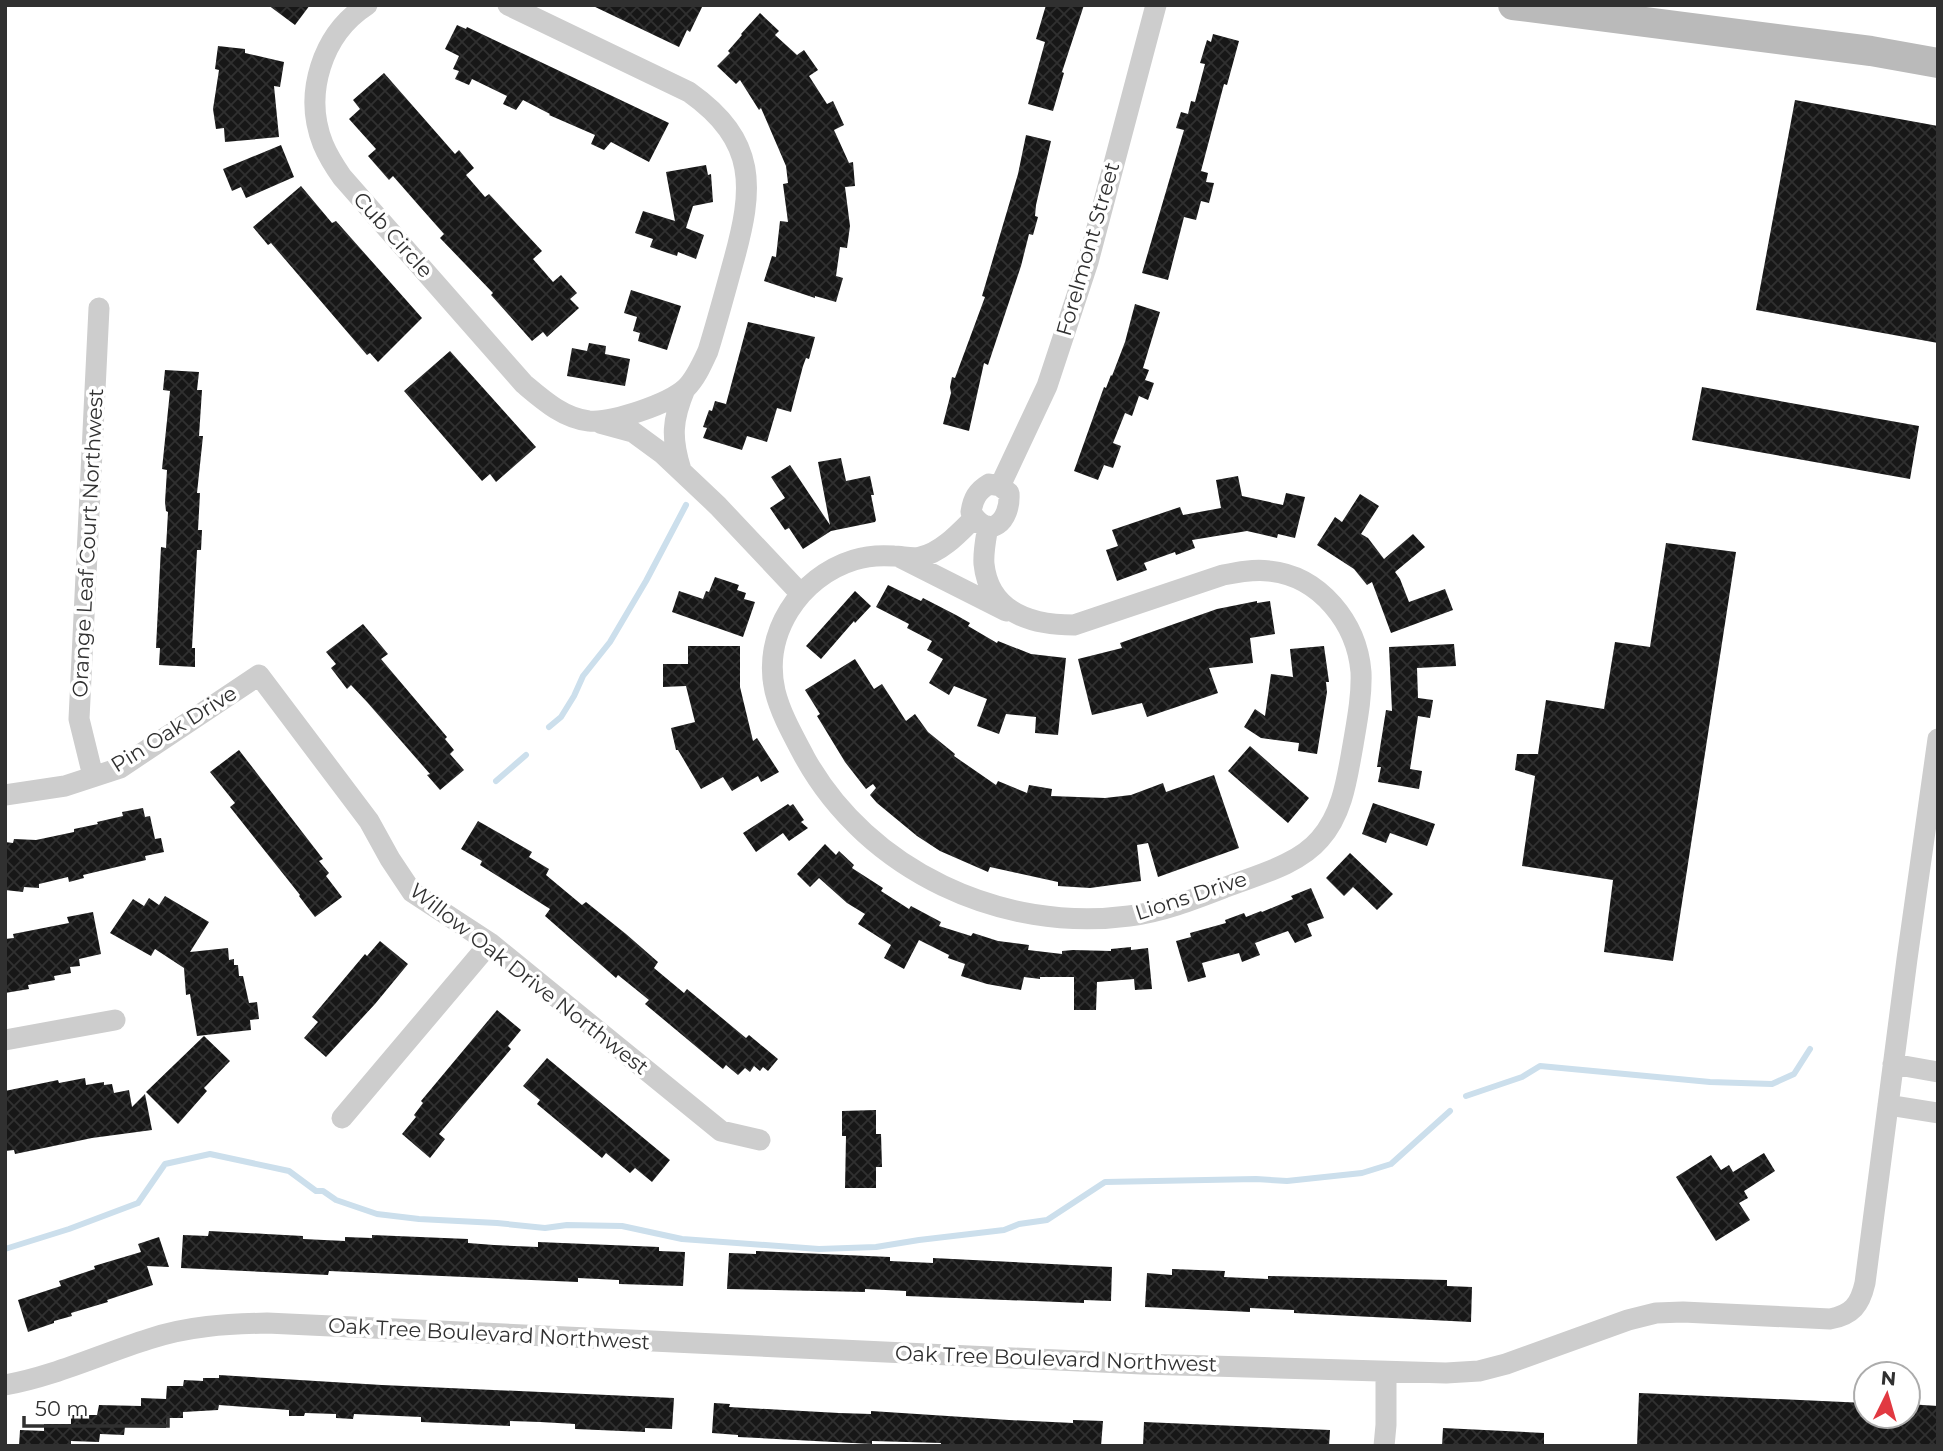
<svg xmlns="http://www.w3.org/2000/svg" width="1943" height="1451" font-family="Montserrat,sans-serif">
  <style>
    .lines { fill: none; stroke-linecap: round; stroke-linejoin: round }
    .stream { stroke: #ccdfec; stroke-width: 6 }
    .building { fill: url(#building-cross-hatch) }
    .street { stroke: #cdcdcd; stroke-width: 21 }
    .secondary { stroke: #bababa; stroke-width: 30 }
    .labels { text-anchor: middle; stroke-width: 7; stroke-linejoin: round; paint-order: stroke }
    .street-label { font-size: 21px; fill: #303030; stroke: #fff }
  </style>
  <defs>
    <pattern id="building-cross-hatch" width="8" height="8" patternUnits="userSpaceOnUse" patternTransform="scale(1.75)"><rect width="8" height="8" fill="#171717"/><path d="M0 0l8 8M0 8l8-8" fill="none" stroke="#303030"/></pattern>
  </defs>
  <rect width="100%" height="100%" fill="#fff"/>
  <g class="lines">
    <!-- stream -->
    <path class="stream" d="M549,727L561,717L574,696L583,676L610,642L646,581L686,505
      M496,781L526,755
      M1466,1096L1522,1077L1540,1066L1710,1082L1772,1084L1794,1074L1810,1049
      M5,1249L69,1229L138,1203L165,1164L210,1154L289,1171L316,1191H323L336,1200L377,1214L419,1219L497,1223L545,1228L567,1225L622,1226L682,1239L819,1249L876,1247L919,1240L1004,1230L1019,1224L1047,1220L1105,1182L1256,1179L1287,1181L1362,1173L1391,1164L1450,1111"/>
  </g>
  <!-- building -->
  <path class="building" d="M268,5H310L295,25Z
    M591,5H703L690,32L687,30L679,47Z
    M1046,5H1084L1062,72L1064,73L1053,111L1028,104L1045,42L1036,39Z
    M760,13L779,31L775,35L797,55L804,50L818,70L809,76L827,104L833,101L844,125L834,130L849,163L853,162L855,186L845,187L850,226L847,248L840,247L836,276L843,278L836,302L815,296V298L764,281L772,256L776,257L780,221L788,222L783,184L788,183L786,166L761,108L759,110L740,80L736,84L717,66L730,53L728,51L742,35L741,34Z
    M457,25L466,29L467,27L669,123L649,162L611,142L604,150L591,144L595,135L549,115L550,114L523,100L516,110L503,104L507,96L472,79L469,85L455,79L459,71L453,69L459,56L445,49Z
    M1213,34L1239,41L1227,85L1224,84L1201,171L1208,173L1206,182L1214,183L1209,203L1201,201L1196,220L1184,217L1168,280L1142,273L1184,130L1176,128L1181,112L1188,114L1191,101L1195,102L1205,64L1200,63L1207,40L1211,42Z
    M218,46L245,49V53L284,62L280,87L274,86L279,137L225,142L224,128L216,129L213,109L219,70L215,69Z
    M384,73L455,154L459,150L474,168L466,175L485,197L489,194L542,251L533,259L553,282L561,275L577,293L570,299L579,308L547,337L543,332L532,341L491,295L493,293L440,238L444,234L421,208L393,176L389,180L368,156L376,149L349,119L360,109L353,100Z
    M1795,100L1938,126V343L1756,310Z
    M1026,135L1051,141L1036,205L1035,216L1038,217L1033,235L1029,234L1021,266L988,365L984,363L969,431L943,424L951,393L950,387L952,377L955,378L985,297L982,296L1018,174Z
    M281,145L294,177L246,198L241,187L232,191L223,169Z
    M706,165L708,175L711,174L713,202L693,206L686,228L704,235L696,259L678,252L677,256L650,247L653,239L635,233L643,211L675,221L666,172Z
    M301,186L332,223L336,221L422,318L378,362L370,353L367,355L271,243L268,245L253,227Z
    M631,290L681,306L667,350L638,341L640,333L633,331L637,317L624,313Z
    M1135,304L1160,312L1143,368L1149,370L1145,380L1154,383L1148,400L1139,396L1132,416L1125,413L1113,443L1121,446L1113,468L1104,465L1098,480L1074,471L1104,387L1106,388L1111,375L1112,376L1125,342Z
    M748,322L815,337L809,359L806,358L803,366L791,412L777,408L767,442L747,436L742,450L703,438L707,428L703,427L709,410L712,411L715,401L726,404Z
    M589,343L606,346L605,354L630,359L625,386L567,376L572,348L587,351Z
    M450,351L536,447L496,482L490,474L482,481L404,391Z
    M165,370L199,372L197,390H202L199,436H203L197,493H200L198,530H202L201,550H197L192,648H195V667L159,665L160,648H156L161,547L166,548L168,512L166,511L165,502L167,470L162,469L170,391L163,390Z
    M1702,387L1919,426L1910,479L1692,440Z
    M841,458L846,481L870,476L874,495H871L876,520L875,522L831,531L803,549L789,528L785,530L770,508L785,498L771,477L790,465L830,525L818,462Z
    M1238,476L1242,496L1283,505L1286,493L1305,497L1295,538L1278,534L1277,538L1247,531L1192,540L1195,548L1176,555L1175,552L1144,563L1147,570L1117,581L1106,550L1118,546L1112,530L1180,507L1183,515L1221,508L1216,480Z
    M1360,494L1379,506L1361,534L1368,538L1384,559L1413,534L1425,547L1395,572L1400,579L1409,602L1445,589L1453,610L1391,633L1372,582L1367,585L1354,569L1317,545L1335,517L1342,522Z
    M1666,543L1736,552L1673,961L1604,952L1613,880L1522,866L1535,776L1515,770L1517,754H1538L1546,700L1604,709L1615,642L1650,647Z
    M715,577L739,585L737,590L746,593L744,599L755,602L743,637L672,612L679,591L703,599L706,591L709,592Z
    M888,585L921,601L923,598L956,615L970,623L968,626L997,643L998,641L1031,654L1066,658L1058,735L1035,733L1036,717L1006,714L999,734L977,726L987,699L954,686L949,695L929,683L943,659L927,650L932,641L907,628L909,624L876,607Z
    M855,591L871,606L855,623L854,621L821,659L806,646Z
    M1257,601V603L1270,601L1275,634L1250,638L1253,663L1209,668L1218,693L1147,717L1142,703L1092,715L1078,659L1122,648L1120,643L1217,609Z
    M363,624L388,654L381,659L447,737L445,739L454,750L450,754L464,770L440,790L427,775L430,774L367,702L351,685L347,689L331,668L336,664L326,652Z
    M1454,644L1456,666L1417,668L1418,698L1433,700L1430,718L1418,716L1410,769L1422,771L1419,789L1378,782L1381,767H1377L1386,710L1392,711L1389,647Z
    M688,646H740V687L753,741L757,738L779,772L761,782L758,776L732,791L723,777L701,789L678,750H676L671,728L695,722L686,686L663,687V664H688Z
    M1324,646L1329,682H1326L1327,692L1317,754L1298,751L1299,743L1261,738L1244,727L1255,709L1265,716L1271,674L1293,677L1290,649Z
    M855,659L874,689L882,684L906,721L915,714L928,732L955,754L954,756L996,785L998,781L1027,793L1029,785L1052,789L1051,796L1105,798L1131,795L1163,783L1166,792L1214,775L1239,848L1158,877L1148,843L1137,845L1141,881L1090,888L1058,886V882L990,867L988,872L940,851L917,836L877,803L870,795L876,788L873,784L866,789L845,762L817,716L820,714L805,690Z
    M1250,746L1309,798L1288,823L1228,771Z
    M239,750L323,859L319,861L329,873L326,876L342,897L315,917L299,896L300,895L230,807L235,803L210,772Z
    M1373,803L1435,824L1427,846L1390,833L1386,843L1362,834Z
    M788,804L790,806L793,804L804,820L801,822L808,828L789,841L783,833L756,852L743,833Z
    M143,808L145,817L150,816L155,839L161,838L164,852L145,856L146,860L83,875L84,878L69,882L68,877L39,884V888L24,887L23,892L5,890V842L13,843L14,839L36,840L74,832V829L98,824L97,822L123,816L122,812Z
    M478,821L532,852L529,857L549,869L546,875L582,905L586,902L626,934L658,962L654,968L684,993L687,989L746,1038L749,1035L778,1059L768,1071L763,1067L760,1071L754,1066L750,1072L745,1068L738,1075L726,1065L723,1069L645,1004L649,1000L618,975L616,978L545,916L550,909L480,865L482,861L461,849Z
    M825,844L836,855L839,851L854,865L852,868L883,888L881,891L909,909L911,906L941,922L939,926L971,936L973,933L998,941L1029,945L1028,950L1062,954V951L1073,950L1111,951V949L1131,947V950L1148,948L1152,989L1135,990L1134,979L1097,982L1096,1010H1074V977H1040V979L1024,977L1021,990L987,984L961,976L965,964L948,958L949,955L919,940L904,969L884,958L891,945L858,924L865,914L847,903L819,878L810,887L797,874Z
    M1350,853L1393,894L1377,910L1353,887L1344,896L1326,878Z
    M1311,888L1324,918L1307,924L1312,936L1295,943L1288,931L1255,943L1260,955L1242,962L1239,953L1202,963L1206,977L1188,982L1176,941L1191,937L1190,933L1226,923L1225,920L1244,913L1246,917L1261,911L1262,912L1293,899L1291,896Z
    M165,896L209,922L190,952L228,948L229,960L234,959V965H238L239,976H243L249,1003L257,1002L259,1019L250,1020L251,1030L197,1036L190,994L186,995L184,968L155,949L151,956L110,933L133,899L144,906L149,898L159,905Z
    M93,912L101,954L79,959L80,966L70,967L71,973L54,976L55,980L28,985L29,989L5,993V939L14,938L13,934L69,923L67,917Z
    M380,941L408,964L375,1004L326,1057L304,1038L318,1022L312,1017L365,954L367,956Z
    M497,1010L521,1030L508,1046L511,1049L439,1134L445,1139L430,1158L402,1134L416,1117L414,1115L423,1103L421,1101Z
    M204,1036L230,1061L204,1088L207,1091L178,1124L146,1092Z
    M547,1058L670,1160L652,1182L635,1168L630,1173L606,1153L602,1158L537,1104L540,1100L523,1086Z
    M85,1078L86,1085L104,1082V1085L112,1084L114,1093L129,1090L132,1107L145,1094L152,1130L92,1138L15,1154L14,1150L5,1151V1091L58,1080L59,1083Z
    M876,1110V1134H881L882,1167H876V1188H845L846,1136H842V1111Z
    M1764,1153L1775,1171L1744,1191L1748,1198L1739,1203L1750,1220L1716,1241L1676,1177L1711,1155L1721,1170L1729,1165L1733,1172Z
    M209,1231L266,1234L303,1236V1239L345,1241V1237L372,1238V1235L468,1239V1243L494,1245L538,1247V1242L659,1247V1251L685,1252L683,1286L619,1284V1280L578,1278V1282L329,1271L328,1275L181,1268L183,1235L208,1236Z
    M159,1237L169,1267L147,1266L153,1285L107,1300L108,1302L71,1313L72,1316L54,1321V1323L28,1332L18,1300L61,1286L59,1281L95,1269L94,1266L141,1252L138,1244Z
    M756,1251L890,1257V1261L933,1263V1258L1112,1267L1111,1301L1084,1300V1303L906,1296V1291L865,1289V1292L727,1289L729,1253L756,1254Z
    M1172,1269L1225,1271L1224,1277L1268,1279V1276L1447,1280V1286L1472,1287L1471,1322L1294,1313V1310L1250,1308V1312L1145,1307L1147,1273L1172,1275Z
    M219,1375L382,1385L674,1398L672,1429L645,1428V1432L575,1429V1424L540,1422L510,1421V1426L421,1422V1417L354,1414L353,1419L336,1418V1414L305,1413L304,1416H289V1410L219,1405L218,1410L183,1412V1418H167L166,1428L125,1427L124,1435L100,1434L99,1442L71,1441V1446H19L20,1430L44,1431V1424H71V1415H97L99,1405L141,1406V1398L166,1399L167,1386H183L184,1380L203,1381V1378H219Z
    M1639,1393L1866,1403V1416H1908V1404L1938,1406V1446H1637Z
    M714,1403L730,1404L729,1407L839,1413L871,1414V1411L1009,1420L1073,1423V1420L1103,1421L1101,1446H941V1443L872,1441V1444L738,1437V1435L712,1433Z
    M1144,1422L1330,1430L1329,1446H1143Z
    M1443,1428L1544,1433V1446H1442Z"/>
  <g class="lines">
    <!-- street -->
    <path class="street" d="M367,5C322,34 303,94 323,144C328,156 335,167 342,177L524,384C543,400 563,418 589,421C612,423 669,404 686,388C696,378 702,364 708,351C717,322 725,292 733,263C754,188 758,141 689,92L508,5
      M600,423L633,432L663,454L718,506L800,593
      M681,470C671,438 672,420 685,389
      M989,484L1000,486L1009,493C1011,521 989,542 971,512C973,499 977,491 989,484Z
      M1000,486L1047,386L1088,262L1156,5
      M974,518C960,532 941,553 920,557C913,559 902,556 894,556C880,555 866,556 854,560C799,577 762,634 775,691C781,715 794,737 805,758C868,871 1002,933 1129,916C1162,912 1195,899 1226,887C1257,875 1298,865 1320,839C1343,813 1347,778 1353,745C1357,721 1362,696 1361,672C1357,623 1320,576 1269,571C1254,569 1238,572 1223,575L1074,625C1032,625 989,613 984,564C983,552 986,538 988,526
      M901,558L1006,611
      M93,776L79,719L99,308
      M5,795L65,786L120,768L259,675L369,821L390,859L412,892L490,943L721,1131L760,1140
      M5,1040L115,1020
      M1893,1064L1938,1072
      M1888,1105L1938,1113
      M342,1118L490,943
      M5,1385C55,1376 101,1354 149,1339C188,1326 226,1324 267,1323L1142,1364L1446,1373L1479,1371L1506,1364L1628,1320L1656,1313L1683,1312L1830,1319C1852,1315 1860,1305 1865,1283L1907,959L1938,739
      M1384,1446L1386,1425V1372"/>
    <!-- secondary -->
    <path class="secondary" d="M1513,5L1871,51L1938,63"/>
  </g>
  <g class="labels">
    <!-- street labels -->
    <g class="street-label">
      <text transform="translate(393 235) rotate(48)" y="7">Cub Circle</text>
      <text transform="translate(1088 249) rotate(-74)" y="7">Forelmont Street</text>
      <text transform="translate(88 543) rotate(-87)" y="7">Orange Leaf Court Northwest</text>
      <text transform="translate(174 729) rotate(-32)" y="7">Pin Oak Drive</text>
      <text transform="translate(1191 896) rotate(-18)" y="7">Lions Drive</text>
      <text transform="translate(529 979) rotate(38)" y="7">Willow Oak Drive Northwest</text>
      <text transform="translate(489 1334) rotate(3)" y="7">Oak Tree Boulevard Northwest</text>
      <text transform="translate(1056 1359) rotate(2)" y="7">Oak Tree Boulevard Northwest</text>
    </g>
  </g>
  <!-- border -->
  <rect width="1943" height="1451" fill="none" stroke="#303030" stroke-width="14"/>
  <!-- north arrow -->
  <g transform="translate(1887 1395) rotate(5)"><circle r="33" fill="#ffffff" stroke="#acacac" stroke-width="2"/>
  <path d="M0-5L12 26L0 18L-12 26Z" fill="#e13941"/>
  <text y="-10" font-size="19" font-weight="bold" text-anchor="middle" fill="#303030">N</text>
  </g>
  <!-- scale -->
  <path d="M24 1416v10h144v-10" fill="none" stroke="#303030" stroke-width="3.5"/>
  <text x="35" y="1416" font-size="21" fill="#303030" stroke="#ffffff" stroke-width="5" paint-order="stroke">50 m</text>
</svg>
